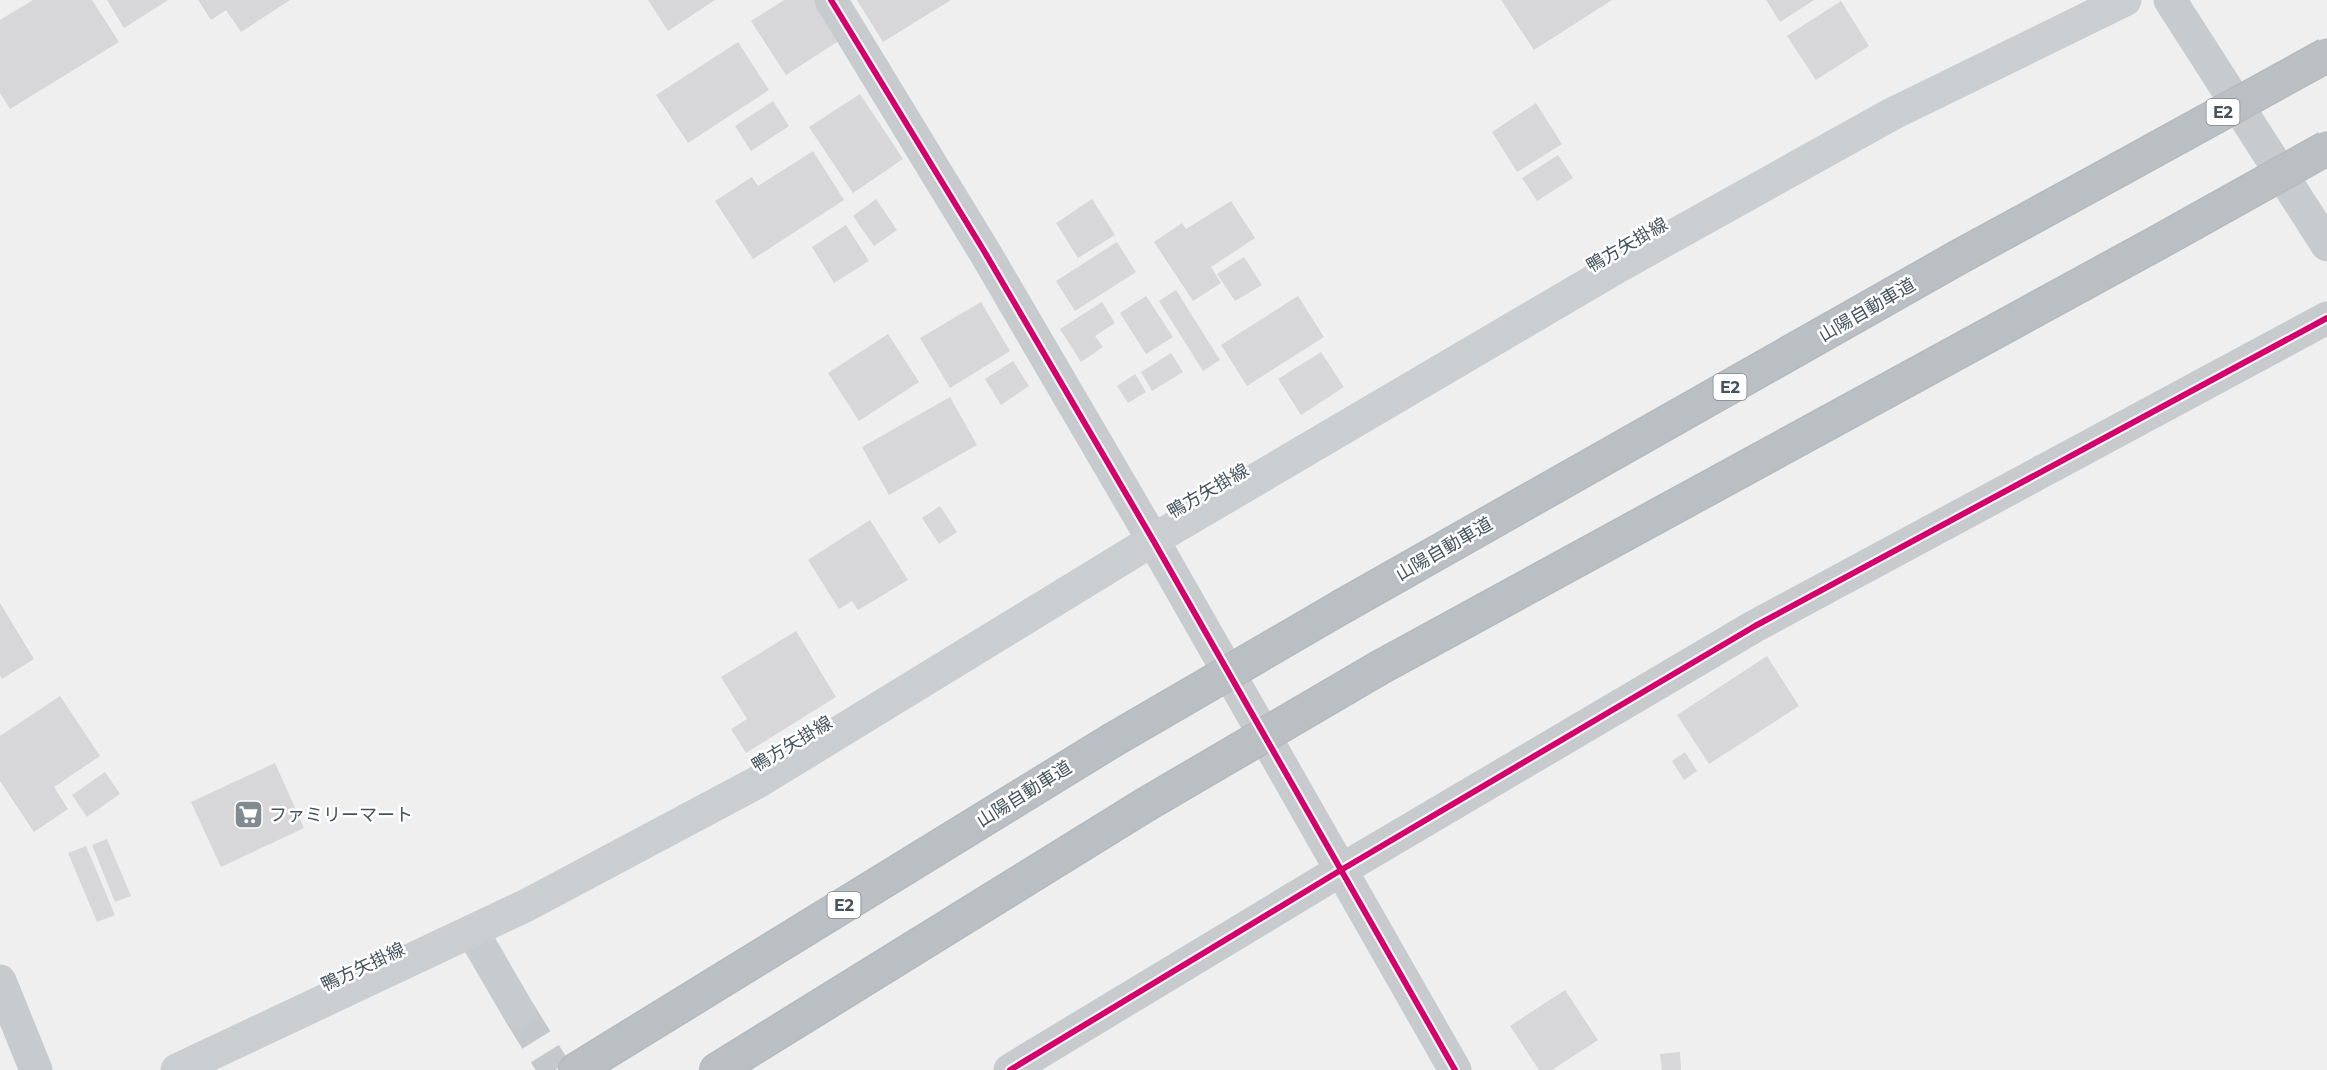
<svg xmlns="http://www.w3.org/2000/svg" width="2327" height="1070" font-family="Montserrat,'Noto Sans JP',sans-serif">
  <style>
    .building { fill: #d7d7d9 }
    .lines { fill: none; stroke-linecap: round; stroke-linejoin: round }
    .minor-tunnel { stroke: #c5c8ca; stroke-width: 33; stroke-dasharray: 33 16; stroke-linecap: butt }
    .motorway-casing { stroke: #b4babf; stroke-width: 36 }
    .minor { stroke: #c8cbce; stroke-width: 33 }
    .secondary { stroke: #caced0; stroke-width: 33 }
    .motorway { stroke: #babfc4; stroke-width: 33 }
    .motorway-bridge-casing { stroke: #b4babf; stroke-width: 36; stroke-linecap: butt }
    .motorway-bridge { stroke: #babfc4; stroke-width: 33 }
    .cycleway-casing { stroke: #fff; stroke-width: 10 }
    .cycleway { stroke: #d6006c; stroke-width: 6 }
    .labels { text-anchor: middle; stroke-width: 5; stroke-linejoin: round; paint-order: stroke }
    .shield { fill: #fff; stroke: #7d878e; stroke-width: 1.5 }
    .shield-label { font-size: 16px; font-weight: bold; fill: #45535d }
    .street-label { font-size: 18px; fill: #45535d; stroke: #fff }
    .poi-label { font-size: 18px; fill: #45535d; stroke: #fff; text-anchor: start }
  </style>
  <rect width="100%" height="100%" fill="#f0efef"/>
  <!-- building -->
  <path class="building" d="M33,0H92L119,42L10,109L0,93V20Z
    M107,0H168L124,28Z
    M198,0H290L241,32L226,10L211,20Z
    M648,0H715L668,31Z
    M784,0H821L845,37L786,75L751,21Z
    M857,0H951L883,42Z
    M1501,0H1612L1534,50Z
    M1766,0H1814L1780,22Z
    M1841,1L1869,46L1816,80L1787,36Z
    M738,42L769,90L688,143L656,95Z
    M860,94L903,159L853,193L809,127Z
    M773,101L789,126L751,151L735,126Z
    M1536,103L1562,144L1517,172L1492,132Z
    M813,151L844,200L753,259L715,201L752,177L758,186Z
    M1558,155L1573,178L1537,201L1522,178Z
    M876,199L897,230L874,246L853,216Z
    M1092,199L1115,235L1078,258L1056,223Z
    M1231,201L1255,238L1211,267L1221,283L1193,301L1154,242L1182,223L1186,229Z
    M846,225L869,261L834,283L812,247Z
    M1117,242L1136,272L1075,311L1056,281Z
    M1244,257L1262,285L1235,301L1217,274Z
    M1176,290L1220,360L1203,371L1159,301Z
    M1146,296L1173,337L1146,354L1120,313Z
    M1298,296L1324,337L1247,386L1221,345Z
    M981,302L1010,351L950,388L920,338Z
    M1102,302L1115,323L1095,336L1103,347L1081,362L1060,329Z
    M888,334L919,382L859,421L828,373Z
    M1321,352L1344,387L1301,415L1278,379Z
    M1171,353L1183,372L1152,391L1141,372Z
    M1013,361L1029,386L1001,405L985,379Z
    M1135,374L1146,392L1128,403L1117,386Z
    M950,397L977,445L889,495L862,447Z
    M940,506L957,532L939,544L922,518Z
    M870,520L908,580L858,610L852,601L839,609L808,560Z
    M0,603L34,659L2,679L0,675Z
    M796,631L836,697L746,753L731,729L747,719L721,677Z
    M1767,656L1799,706L1709,764L1677,715Z
    M60,696L100,756L54,787L68,809L34,832L0,781V736Z
    M1685,752L1697,771L1684,780L1672,761Z
    M275,763L304,828L221,867L191,802Z
    M105,772L120,794L87,817L72,795Z
    M107,839L131,896L115,902L92,845Z
    M86,846L115,915L97,922L68,853Z
    M1565,990L1598,1040L1552,1070H1539L1510,1026Z
    M1680,1052L1681,1070H1662L1660,1054Z"/>
  <g class="lines">
    <!-- minor-tunnel -->
    <path class="minor-tunnel" d="M519,1012L555,1070"/>
    <defs>
      <path id="motorway" d="M1343,606L1957,258L2118,170
        M1379,668L2157,243
        M576,1070L1111,741
        M717,1070L1145,805"/>
    </defs>
    <!-- motorway casing -->
    <use href="#motorway" class="motorway-casing"/>
    <!-- minor -->
    <path class="minor" d="M831,0L984,251L1153,540L1455,1070
      M2170,0L2327,245
      M472,931L519,1012
      M0,981L36,1070
      M1010,1070L1341,870L1755,626L2327,318"/>
    <!-- secondary -->
    <path class="secondary" d="M177,1070L527,905L756,783L1153,540L1619,266L1892,114L2125,0"/>
    <!-- motorway -->
    <use href="#motorway" class="motorway"/>
    <defs>
      <path id="motorway-bridge" d="M2118,170L2327,55
        M2157,243L2327,148
        M1111,741L1343,606
        M1145,805L1379,668"/>
    </defs>
    <!-- motorway-bridge casing -->
    <use href="#motorway-bridge" class="motorway-bridge-casing"/>
    <!-- motorway-bridge -->
    <use href="#motorway-bridge" class="motorway-bridge"/>
    <defs>
      <path id="cycleway" d="M831,0L984,251L1153,540L1455,1070
        M1010,1070L1341,870L1755,626L2327,318"/>
    </defs>
    <!-- cycleway casing -->
    <use href="#cycleway" class="cycleway-casing"/>
    <!-- cycleway -->
    <use href="#cycleway" class="cycleway"/>
  </g>
  <!-- icons -->
  <defs>
    <symbol id="supermarket-square" viewBox="-11 -11 22 22"><rect x="-9" y="-9" width="18" height="18" rx="4" fill="#818a90" stroke="#fff"/><path d="M-6-5.5h2.5l.6 2H6L4.5 2H-2.5L-4.4-4H-6ZM-1.5 3.2a1.3 1.3 0 1 0 .1 0ZM3 3.2a1.3 1.3 0 1 0 .1 0Z" fill="#fff"/></symbol>
  </defs>
  <g fill-rule="evenodd">
    <use href="#supermarket-square" x="232" y="798" width="33" height="33"/>
  </g>
  <g class="labels">
    <!-- shield labels -->
    <g class="shield">
      <rect x="2206.5" y="99" width="33" height="26" rx="4.5"/>
      <rect x="1713.5" y="374" width="33" height="26" rx="4.5"/>
      <rect x="827.5" y="892" width="33" height="26" rx="4.5"/>
    </g>
    <g class="shield-label">
      <text x="2223" y="118">E2</text>
      <text x="1730" y="393">E2</text>
      <text x="844" y="911">E2</text>
    </g>
    <!-- street labels -->
    <g class="street-label">
      <text transform="translate(1627 245) rotate(-30)" y="6">鴨方矢掛線</text>
      <text transform="translate(1867 310) rotate(-30)" y="6">山陽自動車道</text>
      <text transform="translate(1208 491) rotate(-30)" y="6">鴨方矢掛線</text>
      <text transform="translate(1444 549) rotate(-30)" y="6">山陽自動車道</text>
      <text transform="translate(792 744) rotate(-31)" y="6">鴨方矢掛線</text>
      <text transform="translate(1024 794) rotate(-32)" y="6">山陽自動車道</text>
      <text transform="translate(363 967) rotate(-25)" y="6">鴨方矢掛線</text>
    </g>
    <!-- poi labels -->
    <g class="poi-label">
      <text x="269" y="821">ファミリーマート</text>
    </g>
  </g>
</svg>
